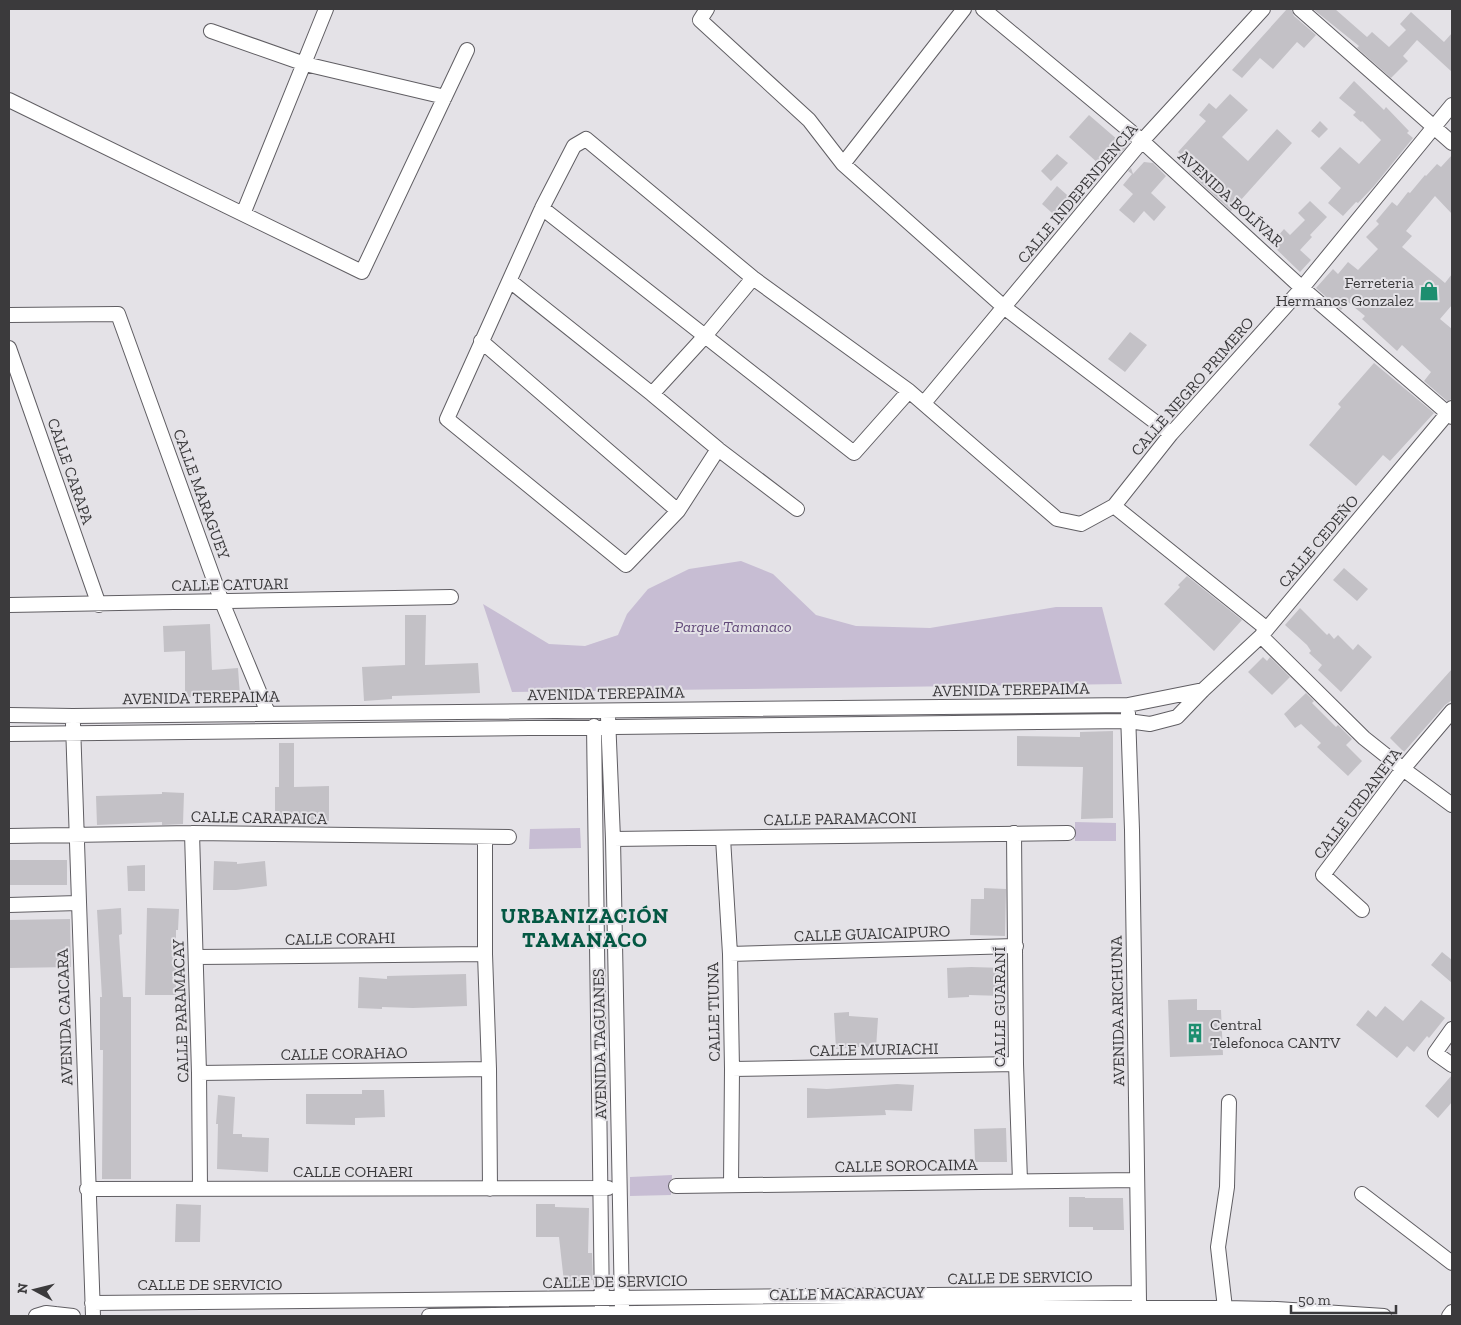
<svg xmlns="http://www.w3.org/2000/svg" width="1461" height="1325" font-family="'Zilla Slab',serif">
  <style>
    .green { fill: #c7bdd3 }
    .building { fill: #c3c1c6 }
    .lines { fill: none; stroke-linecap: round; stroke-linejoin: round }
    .minor-casing { stroke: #605e63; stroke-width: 16 }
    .minor { stroke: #fff; stroke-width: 14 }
    .labels { text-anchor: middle; stroke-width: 4; stroke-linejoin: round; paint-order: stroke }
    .street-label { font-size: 16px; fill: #3b3a3c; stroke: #e4e2e7 }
    .poi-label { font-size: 16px; fill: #3b3a3c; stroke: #e4e2e7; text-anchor: end }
    .park-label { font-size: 16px; font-style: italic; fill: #624a7a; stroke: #e4e2e7 }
    .district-label { font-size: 21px; font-weight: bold; letter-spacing: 1px; fill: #045843; stroke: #e4e2e7 }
  </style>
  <rect width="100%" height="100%" fill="#e4e2e7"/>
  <!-- green -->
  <path class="green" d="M741,561L773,574L816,615L856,626L930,628L1056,607H1102L1122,684L512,692L483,604L549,644L585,646L618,635L627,614L648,589L689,569Z
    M1075,822L1116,823V841H1075Z
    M580,828L581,848L529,849L530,829Z
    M672,1175L671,1195L630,1196V1177Z"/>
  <!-- building -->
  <path class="building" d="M1287,9H1291L1294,16L1316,35L1304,48L1297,42L1273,69L1260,58L1242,78L1232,70Z
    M1313,9H1335L1367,37L1372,32L1389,47L1406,30L1400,24L1411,12L1444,42L1452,33V72L1417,40L1403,56L1408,61L1391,78L1357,48L1359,46Z
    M1354,81L1384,110L1386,107L1409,131L1407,133L1413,138L1374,186L1358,203L1356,202L1343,216L1328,203L1341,188L1320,168L1340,147L1359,164L1381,140L1362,121L1361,122L1353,115L1356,112L1339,98Z
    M1230,94L1248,110L1222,137L1248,161L1277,129L1292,143L1231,211L1189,172L1194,167L1178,152L1206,121L1199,115L1209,103L1216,109Z
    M1089,115L1126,147L1115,160L1108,154L1099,164L1069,137Z
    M1320,121L1328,129L1319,138L1311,131Z
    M1057,154L1068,163L1051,181L1041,171Z
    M1452,155V214L1435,196L1406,231L1412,236L1402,247L1445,283L1452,274V305L1440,319L1452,329V399L1447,401L1424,381L1431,372L1402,345L1397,351L1362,319L1365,316L1348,302L1341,310L1316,288L1333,269L1338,274L1348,262L1358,270L1378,249L1366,237L1379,224L1376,221L1392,202L1397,206L1408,192L1410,193L1425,175L1426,176L1437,164L1441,167Z
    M1144,162L1153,163L1166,176L1151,193L1166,207L1154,221L1144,211L1134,223L1119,210L1133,194L1123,185L1132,174L1128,171L1131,168L1133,174Z
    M1057,186L1076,203L1060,220L1042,204Z
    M1310,201L1327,217L1310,235L1312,237L1300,250L1311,260L1300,272L1271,244L1284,229L1290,235L1305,220L1298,213Z
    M1130,332L1147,345L1125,372L1108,359Z
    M1374,363L1434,413L1390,461L1383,455L1356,486L1309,445L1341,407L1338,404Z
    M1344,568L1368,589L1357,601L1333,580Z
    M1187,576L1242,620L1214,651L1164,604L1180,587L1178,585Z
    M1300,608L1327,635L1329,633L1334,639L1338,635L1353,650L1358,644L1372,657L1341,692L1318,670L1322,665L1309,653L1311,651L1307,645L1285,625Z
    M405,615H426L425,665L478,663L480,693L392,696V699L364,701L362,667L405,665Z
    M210,624L212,670L238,668L240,696L210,698L185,697V651L164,652L163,626Z
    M1263,657L1267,661L1270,657L1290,677L1272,695L1248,672Z
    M1452,669V700L1445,705L1404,752L1390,738Z
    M1306,693L1314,701L1312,703L1336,727L1338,725L1352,739L1346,745L1362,761L1348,776L1317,747L1321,743L1301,724L1295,728L1284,714Z
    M1113,731V818L1081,819L1083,767L1017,766V736L1080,737V732Z
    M279,743H294V787L329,786V821L275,822V787H279Z
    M162,792L184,793L183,824L162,825V822L97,825L96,796L162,794Z
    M9,860H67V885H9Z
    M214,861L237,862V864L265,861L267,886L236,890H213Z
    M145,865V891H128L127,866Z
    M984,888L1006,889L1005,936L970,935L971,899H984Z
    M121,908L122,934L119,935L123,997H131V1179H102L103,1050H100V997H102L97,910Z
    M147,908L179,909L178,930H176V995H145Z
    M70,919L71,967L9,968V920Z
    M1442,952L1452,960V983L1431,965Z
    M971,967L1005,968L1004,996L969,995V997L948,998L947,968Z
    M466,974L467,1006L413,1008L382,1007V1009L358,1008L359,977L387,979V976Z
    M1197,999V1010H1221L1223,1055L1170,1057L1168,1000Z
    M1421,1000L1445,1018L1429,1038L1427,1036L1414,1052L1407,1046L1397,1058L1356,1025L1368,1010L1376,1017L1385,1006L1403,1021Z
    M849,1012V1016L878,1018L876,1048L858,1047L836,1049L834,1013Z
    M1452,1075V1102L1438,1118L1425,1106Z
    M897,1084L914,1085L912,1111L885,1110L886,1115L807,1118V1088L827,1089Z
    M362,1090H384L385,1117L355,1118V1125L306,1124V1094H362Z
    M218,1095L235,1097L233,1134H242V1137L269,1138L268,1172L217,1169L218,1124H216Z
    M1006,1128L1007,1162H975L974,1129Z
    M1069,1197H1085V1198H1123L1124,1230H1093V1227H1069Z
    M176,1204L201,1205L200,1242H175Z
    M536,1204H555V1207L589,1208L588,1253H592L593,1280L564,1282L559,1237H536Z"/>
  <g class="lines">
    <defs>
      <path id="minor" d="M707,9L700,20L809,120L843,164L1005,308L1171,434
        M983,9L1142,141L1302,288L1452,417
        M1300,9L1452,143
        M211,31L305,64L445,97
        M9,100L362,272L467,50
        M843,164L964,9
        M542,208L854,453L909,391
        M243,214L326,9
        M510,281L652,394L718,449
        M9,315L118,314L222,602L268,713
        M481,341L678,511
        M9,348L99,605
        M652,394L705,336L753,278
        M924,403L1142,141L1263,9
        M1114,506L1267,629
        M797,509L718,449L678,511L626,565L447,419L542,208L574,146L586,139L753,278L909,391L1057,519L1081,524L1114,506L1171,434L1302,288L1452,105
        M9,605L451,597
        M1261,636L1364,738L1403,769L1452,805
        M1128,713L1132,830L1139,1301
        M9,715L73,716L1128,705L1203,690
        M608,717L613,839L622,1308
        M73,724L93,1316
        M594,726L602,1308
        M9,734L1128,721L1150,724L1177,717L1203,690L1261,636L1452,408
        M192,833L199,1073L200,1188
        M1014,833L1016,1064L1020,1181
        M9,836L192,833L509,837
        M485,837V954L489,1069L490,1189
        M723,838L730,954L732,1069L731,1185
        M613,839L1068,833
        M9,905L78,903
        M1362,910L1323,875L1403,769L1452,711
        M730,954L1016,946
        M196,957L485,954
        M1452,1029L1435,1053L1452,1065
        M732,1069L1016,1064
        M199,1073L489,1069
        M676,1186L1136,1180
        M87,1189L608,1188
        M1362,1194L1452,1263
        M92,1303L1139,1293
        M1225,1308L1218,1247L1227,1187L1229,1102
        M36,1316L46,1313L73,1316
        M429,1316L985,1308H1225L1277,1309L1384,1316
        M1449,1316L1452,1312"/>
    </defs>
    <!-- minor casing -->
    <use href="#minor" class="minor-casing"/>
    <!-- minor -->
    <use href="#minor" class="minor"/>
  </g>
  <!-- icons -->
  <defs>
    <symbol id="shop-bare" viewBox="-9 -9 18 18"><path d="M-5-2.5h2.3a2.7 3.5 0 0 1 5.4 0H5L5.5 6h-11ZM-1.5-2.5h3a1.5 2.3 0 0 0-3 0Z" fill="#1d8e6f" stroke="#e4e2e7" stroke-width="2.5" paint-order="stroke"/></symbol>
    <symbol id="building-bare" viewBox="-9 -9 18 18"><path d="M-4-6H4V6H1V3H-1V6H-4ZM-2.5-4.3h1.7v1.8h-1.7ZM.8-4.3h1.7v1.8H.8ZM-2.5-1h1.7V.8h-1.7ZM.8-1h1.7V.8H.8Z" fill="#1d8e6f" stroke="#e4e2e7" stroke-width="2.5" paint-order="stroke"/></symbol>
  </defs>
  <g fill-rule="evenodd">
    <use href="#shop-bare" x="1415" y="277" width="28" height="28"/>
    <use href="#building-bare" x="1181" y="1019" width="28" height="28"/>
  </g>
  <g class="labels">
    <!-- street labels -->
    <g class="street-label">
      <text transform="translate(1077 193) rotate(-50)" y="6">CALLE INDEPENDENCIA</text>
      <text transform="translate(1231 198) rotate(42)" y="6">AVENIDA BOLÍVAR</text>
      <text transform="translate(1192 386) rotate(-49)" y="6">CALLE NEGRO PRIMERO</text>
      <text transform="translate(71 471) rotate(71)" y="6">CALLE CARAPA</text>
      <text transform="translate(202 494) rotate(70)" y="6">CALLE MARAGUEY</text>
      <text transform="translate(1318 541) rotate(-50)" y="6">CALLE CEDEÑO</text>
      <text transform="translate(230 584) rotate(-1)" y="6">CALLE CATUARI</text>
      <text transform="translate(1011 689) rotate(-1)" y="6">AVENIDA TEREPAIMA</text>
      <text transform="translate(606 693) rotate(-1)" y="6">AVENIDA TEREPAIMA</text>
      <text transform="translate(201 697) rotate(-1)" y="6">AVENIDA TEREPAIMA</text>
      <text transform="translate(1357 803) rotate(-53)" y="6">CALLE URDANETA</text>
      <text transform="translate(259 817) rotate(1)" y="6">CALLE CARAPAICA</text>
      <text transform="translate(840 818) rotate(-1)" y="6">CALLE PARAMACONI</text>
      <text transform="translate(872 933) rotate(-2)" y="6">CALLE GUAICAIPURO</text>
      <text transform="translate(340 938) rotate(-1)" y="6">CALLE CORAHI</text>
      <text transform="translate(999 1007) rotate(-90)" y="6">CALLE GUARANÍ</text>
      <text transform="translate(180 1011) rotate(-92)" y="6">CALLE PARAMACAY</text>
      <text transform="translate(1117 1011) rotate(-91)" y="6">AVENIDA ARICHUNA</text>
      <text transform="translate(713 1012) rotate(-91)" y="6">CALLE TIUNA</text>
      <text transform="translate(64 1017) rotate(-92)" y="6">AVENIDA CAICARA</text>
      <text transform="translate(599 1044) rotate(-91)" y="6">AVENIDA TAGUANES</text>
      <text transform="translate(874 1049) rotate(-1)" y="6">CALLE MURIACHI</text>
      <text transform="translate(344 1053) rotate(-1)" y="6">CALLE CORAHAO</text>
      <text transform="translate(906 1165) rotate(-1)" y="6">CALLE SOROCAIMA</text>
      <text x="353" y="1177">CALLE COHAERI</text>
      <text transform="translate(1020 1277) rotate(-1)" y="6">CALLE DE SERVICIO</text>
      <text transform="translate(615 1281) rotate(-1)" y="6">CALLE DE SERVICIO</text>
      <text x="210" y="1290">CALLE DE SERVICIO</text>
      <text transform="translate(847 1293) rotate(-1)" y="6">CALLE MACARACUAY</text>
    </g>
    <!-- poi labels -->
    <g class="poi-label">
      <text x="1414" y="288">Ferreteria<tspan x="1414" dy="18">Hermanos Gonzalez</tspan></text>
      <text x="1210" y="1030" text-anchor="start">Central<tspan x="1210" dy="18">Telefonoca CANTV</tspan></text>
    </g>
    <!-- park labels -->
    <g class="park-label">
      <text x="733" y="632">Parque Tamanaco</text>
    </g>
    <!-- district labels -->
    <g class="district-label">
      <text x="585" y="923">URBANIZACIÓN<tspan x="585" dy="24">TAMANACO</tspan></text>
    </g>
  </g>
  <!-- border -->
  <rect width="1461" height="1325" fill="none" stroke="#3b3a3c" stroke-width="20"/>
  <!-- north arrow -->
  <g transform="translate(35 1290) rotate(277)" stroke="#e4e2e7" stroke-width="4" paint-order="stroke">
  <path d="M0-4L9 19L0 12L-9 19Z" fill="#3b3a3c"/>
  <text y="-8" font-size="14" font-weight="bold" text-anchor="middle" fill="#3b3a3c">N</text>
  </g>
  <!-- scale -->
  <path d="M1291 1305v8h105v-8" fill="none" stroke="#3b3a3c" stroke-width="2.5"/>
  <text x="1298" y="1305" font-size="15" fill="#3b3a3c" stroke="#e4e2e7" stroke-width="4" paint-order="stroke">50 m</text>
</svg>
